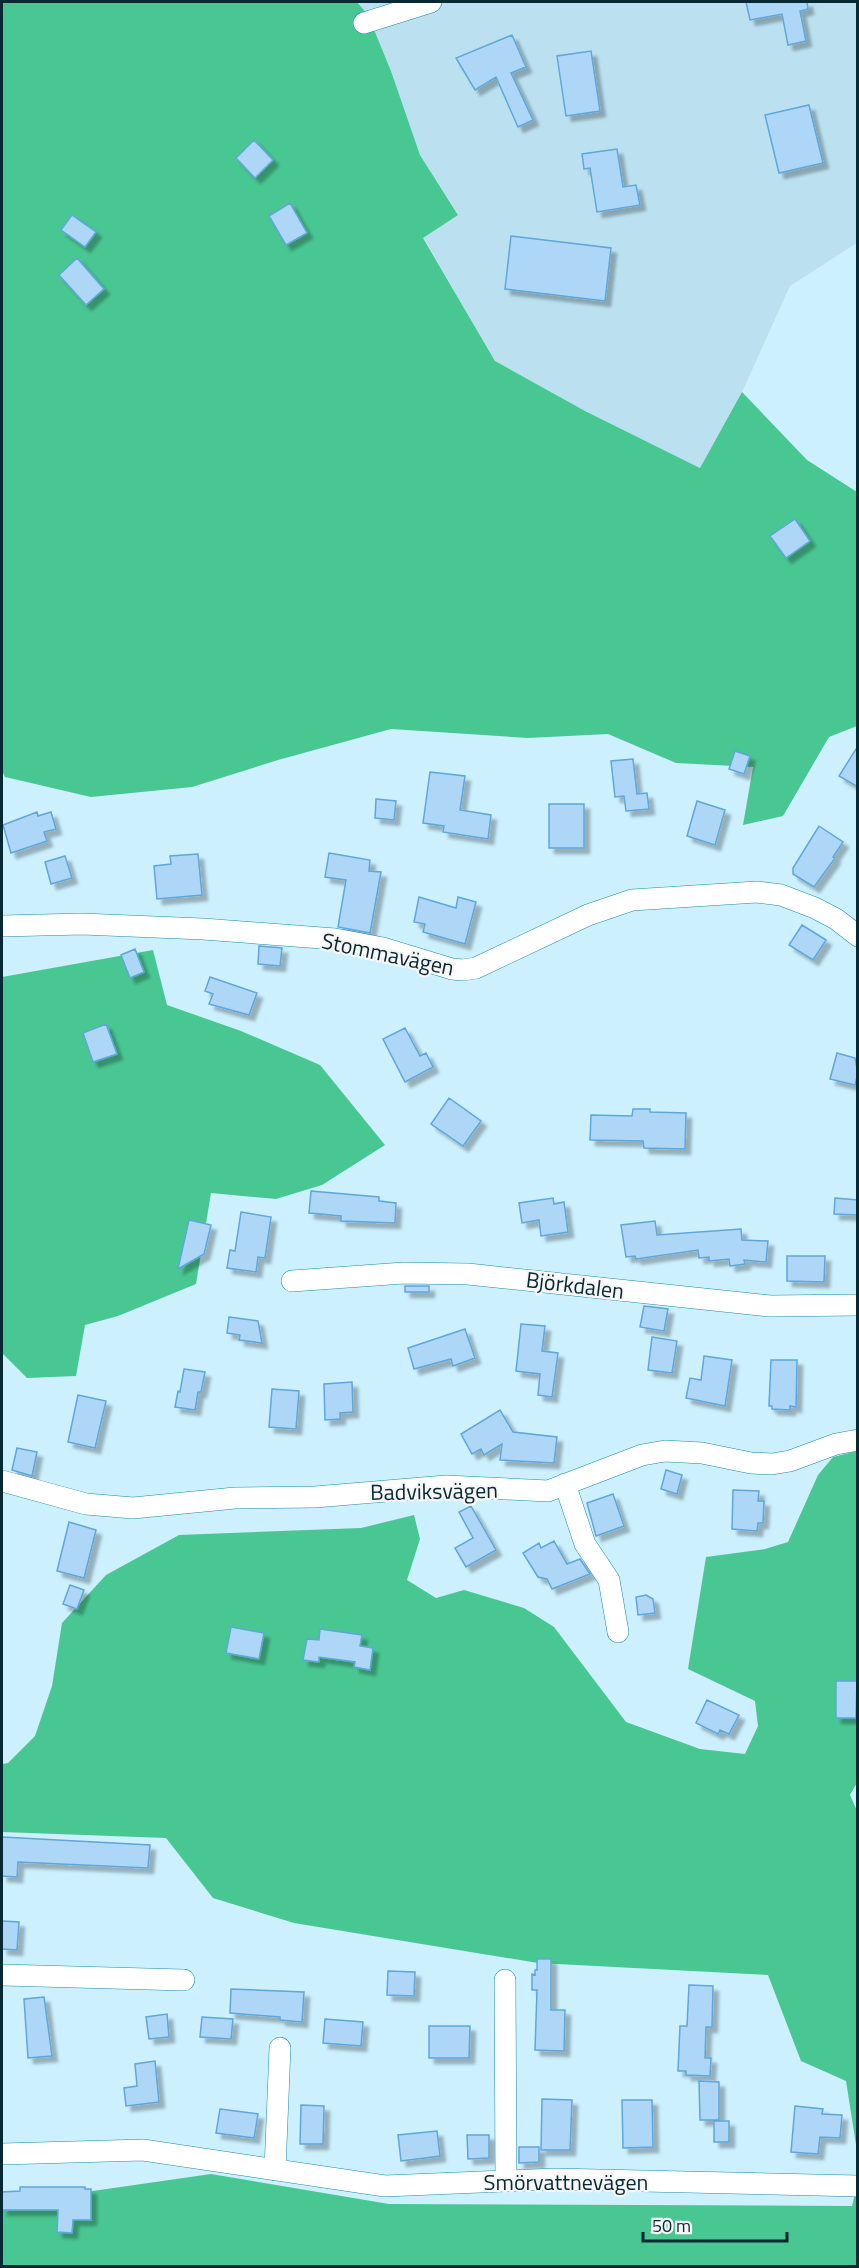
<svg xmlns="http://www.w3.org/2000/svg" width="859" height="2268" font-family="'Titillium Web',sans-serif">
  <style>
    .built { fill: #bbe1f0 }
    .forest { fill: #49c792 }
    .building { fill: #aed7f7; stroke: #5fa6da; stroke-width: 1.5; filter: url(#shadow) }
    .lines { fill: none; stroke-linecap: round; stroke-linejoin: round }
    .street-casing { stroke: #1a8dac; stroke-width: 22 }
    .street { stroke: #fff; stroke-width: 21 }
    .labels { text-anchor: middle; stroke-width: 4.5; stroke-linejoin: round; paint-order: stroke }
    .street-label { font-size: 22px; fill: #082933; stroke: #f6f6f6 }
  </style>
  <defs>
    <filter id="shadow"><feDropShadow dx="5.5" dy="5.5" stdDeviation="1.5" flood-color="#0004"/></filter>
  </defs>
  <rect width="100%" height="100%" fill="#ccf0fe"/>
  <!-- built -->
  <path class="built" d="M357,2H857V243L790,286L742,392L700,468L585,411L495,361L423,237L458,214L420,155L391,71L368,15Z"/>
  <!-- forest -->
  <path class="forest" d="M2,2H357L368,15L391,71L420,155L458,215L423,238L495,361L585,411L700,468L742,392L807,460L857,492V726L829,737L783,816L743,825L753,767L676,763L608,734L528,738L391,729L278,760L192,787L91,797L5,777L2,771Z
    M153,950L167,1005L241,1031L320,1065L385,1145L322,1185L276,1199L211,1193L196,1284L118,1316L85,1325L76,1376L27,1378L2,1353V977Z
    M857,1451L858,1781L850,1795L858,1813L857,2151L846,2081L801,2061L768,1975L538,1963L294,1923L213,1898L166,1838L2,1832V1764L8,1763L35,1736L52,1686L62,1623L106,1575L179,1535L361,1528L414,1515L420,1539L407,1580L436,1598L464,1590L524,1608L554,1627L626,1722L700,1749L745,1754L758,1726L755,1701L688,1669L706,1557L765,1549L788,1542L818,1475L833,1457Z
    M211,2174L389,2204L852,2206L857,2185V2266H2V2204Z"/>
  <!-- building -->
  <path class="building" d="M746,2H807L808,9L800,11L806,41L788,45L782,14L750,20Z
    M512,35L526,67L511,73L533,120L518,127L496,77L475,90L456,58Z
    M591,51L600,111L566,116L557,56Z
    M809,105L823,163L779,173L765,115Z
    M254,140L273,160L255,178L236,158Z
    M617,149L623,187L636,185L640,205L597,212L590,168L584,169L582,154Z
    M290,203L307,233L286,245L269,216Z
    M72,215L96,232L85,247L61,230Z
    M511,236L611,248L605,301L505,289Z
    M77,258L104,289L86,305L59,275Z
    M795,519L810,541L786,558L770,536Z
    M858,746V787L839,776Z
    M735,751L750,756L744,774L729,769Z
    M633,759L637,794L647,793L649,809L626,811L624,796L615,797L611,761Z
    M430,772L465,776L460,810L491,815L488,839L443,832L444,826L423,823Z
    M376,799L396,801L394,820L375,818Z
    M697,801L725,810L715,845L687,836Z
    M549,804H584V848H549Z
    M37,812L38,816L51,812L56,829L44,832L47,841L11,853L3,825Z
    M819,826L843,842L833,857L835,858L814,887L793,874V868Z
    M329,853L370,860L369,871L381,872L370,933L338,927L346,880L325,877Z
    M198,854L202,895L157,899L154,866L171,864L170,856Z
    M65,856L72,878L51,884L45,862Z
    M419,897L456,908L458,897L476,902L465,944L423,932L425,924L414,922Z
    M802,925L826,940L813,960L789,945Z
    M259,946L282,948L280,966L258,964Z
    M135,949L144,972L130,978L121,955Z
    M210,977L257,993L249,1015L209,1004L213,994L205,991Z
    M106,1024L117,1054L93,1062L83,1033Z
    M405,1028L420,1056L426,1053L433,1067L405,1082L383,1039Z
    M837,1053L855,1058L858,1073L855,1085L830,1079Z
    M449,1098L481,1121L463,1146L431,1124Z
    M633,1109H650V1112L686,1113L685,1149L644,1148L643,1141L590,1140L591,1115L632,1116Z
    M311,1191L379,1197V1201L396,1203L395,1223L341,1221V1216L309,1213Z
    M553,1198L554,1204L564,1202L568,1232L541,1236L539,1220L522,1223L519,1203Z
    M835,1198L858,1200V1215L834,1214Z
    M241,1212L271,1217L265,1258L258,1257L256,1272L227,1268L230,1250L235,1251Z
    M189,1220L211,1225L204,1254L178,1269Z
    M655,1221L657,1235L741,1229L742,1240L768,1241L766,1262L744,1260L745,1264L730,1266L729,1259L709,1261V1257L699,1258L698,1250L636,1259L635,1256L626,1257L621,1225Z
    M787,1256H825L824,1282L787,1281Z
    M405,1286H429V1292H405Z
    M644,1306L668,1309L664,1331L640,1327Z
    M229,1317L258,1321L262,1343L239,1340L240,1335L227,1333Z
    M521,1324L545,1326L542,1351L558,1353L552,1397L538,1395L540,1374L516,1371Z
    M465,1329L475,1358L453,1366L451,1359L414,1369L408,1348Z
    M652,1337L677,1341L672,1373L648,1370Z
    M704,1356L732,1360L725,1406L686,1398L690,1378L701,1380Z
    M771,1360H797L796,1407L790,1406V1410L772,1409V1406H769Z
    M184,1369L205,1372L201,1392H198L195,1410L175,1407L178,1391L180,1392Z
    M352,1382L353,1412L340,1413V1419L325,1420L324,1384Z
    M272,1389L299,1391L296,1429L269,1427Z
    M78,1395L106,1401L95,1448L68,1442Z
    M500,1410L513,1432L557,1437L554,1463L500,1460L502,1444L484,1455L481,1449L472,1454L461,1434Z
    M17,1448L37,1452L32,1476L12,1470Z
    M666,1470L682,1475L677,1494L661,1489Z
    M733,1490L759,1491L758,1501H764L763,1523H758L757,1531L732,1529Z
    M613,1494L624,1526L596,1536L587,1503Z
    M471,1506L496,1550L466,1567L455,1548L473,1538L459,1512Z
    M69,1522L96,1530L84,1578L57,1571Z
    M554,1541L567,1564L580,1559L590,1574L552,1589L547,1579L538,1577L523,1553L539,1543L541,1548Z
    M70,1585L84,1590L77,1609L63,1604Z
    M646,1595L653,1599L655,1613L638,1615L636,1597Z
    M231,1627L264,1633L259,1659L226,1653Z
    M320,1629L362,1635L360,1646L373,1648L370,1670L354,1667L355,1662L319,1657V1662L303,1660L307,1639L319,1640Z
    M836,1681H857L856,1718H836Z
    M707,1700L739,1715L729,1734L720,1730L718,1734L696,1723Z
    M2,1837L150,1845L148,1868L18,1862L17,1877L2,1876Z
    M2,1921L19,1922L17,1950L2,1949Z
    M537,1959H551V2010H565L564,2051L535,2050L537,1990H532V1974L535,1975V1970H537Z
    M388,1971L415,1972L414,1996L387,1995Z
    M689,1985L713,1986L712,2027H706L705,2058H711L710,2076L686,2075V2071H678L680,2026H687Z
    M231,1989L304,1992L302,2022L280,2020V2017L230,2013Z
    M44,1997L52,2056L28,2058L24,1999Z
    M167,2014L169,2037L149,2039L146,2017Z
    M202,2017L233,2019L231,2039L200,2037Z
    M325,2019L363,2022L361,2046L323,2043Z
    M429,2026H470L469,2058H429Z
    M155,2061L159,2102L126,2106L124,2088L137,2086L135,2064Z
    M699,2081L719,2082V2120H700Z
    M542,2099L572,2100L570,2150H541Z
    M622,2100H652L653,2147L623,2148Z
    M301,2105L324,2106L323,2144H300Z
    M795,2106L823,2109L822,2114L842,2115L840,2138L820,2137L818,2154L791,2152Z
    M220,2109L258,2114L254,2138L216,2133Z
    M714,2121H729V2142H714Z
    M437,2131L440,2156L401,2161L398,2135Z
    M467,2135H489V2158L468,2159Z
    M519,2147H539V2162L519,2163Z
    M20,2187H85V2189H91V2220H73L72,2233L57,2232L58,2210H2V2192L20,2191Z"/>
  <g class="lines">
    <defs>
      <path id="street" d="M364,23L431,2
        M2,926L82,924L203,929L335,939L383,948L452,969L463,970L476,968L588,915L632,900L757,892L781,895L815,908L836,919L858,936
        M292,1281L404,1273L468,1274L770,1306L858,1305
        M2,1481L86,1504L133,1508L235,1498L315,1497L446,1486L548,1491L642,1455L665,1451L702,1453L751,1463L772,1464L790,1461L836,1444L858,1440
        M565,1484L585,1544L609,1580L618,1632
        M2,1975L184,1980
        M505,1980L506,2180
        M2,2154L143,2150L385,2186L555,2179L858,2186
        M275,2170L280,2048"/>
    </defs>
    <!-- street casing -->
    <use href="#street" class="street-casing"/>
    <!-- street -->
    <use href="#street" class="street"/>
  </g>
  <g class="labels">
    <!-- street labels -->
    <g class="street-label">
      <text transform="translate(388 954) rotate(12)" y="8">Stommavägen</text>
      <text transform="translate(575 1285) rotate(7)" y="8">Björkdalen</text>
      <text transform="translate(434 1491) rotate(-1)" y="8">Badviksvägen</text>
      <text x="566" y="2190">Smörvattnevägen</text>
    </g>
  </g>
  <!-- border -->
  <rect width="859" height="2268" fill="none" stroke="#082933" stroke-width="6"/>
  <!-- scale -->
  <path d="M643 2232v9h144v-9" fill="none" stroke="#082933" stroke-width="3"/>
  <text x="652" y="2232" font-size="18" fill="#082933" stroke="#f6f6f6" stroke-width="4.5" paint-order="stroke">50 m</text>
</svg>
